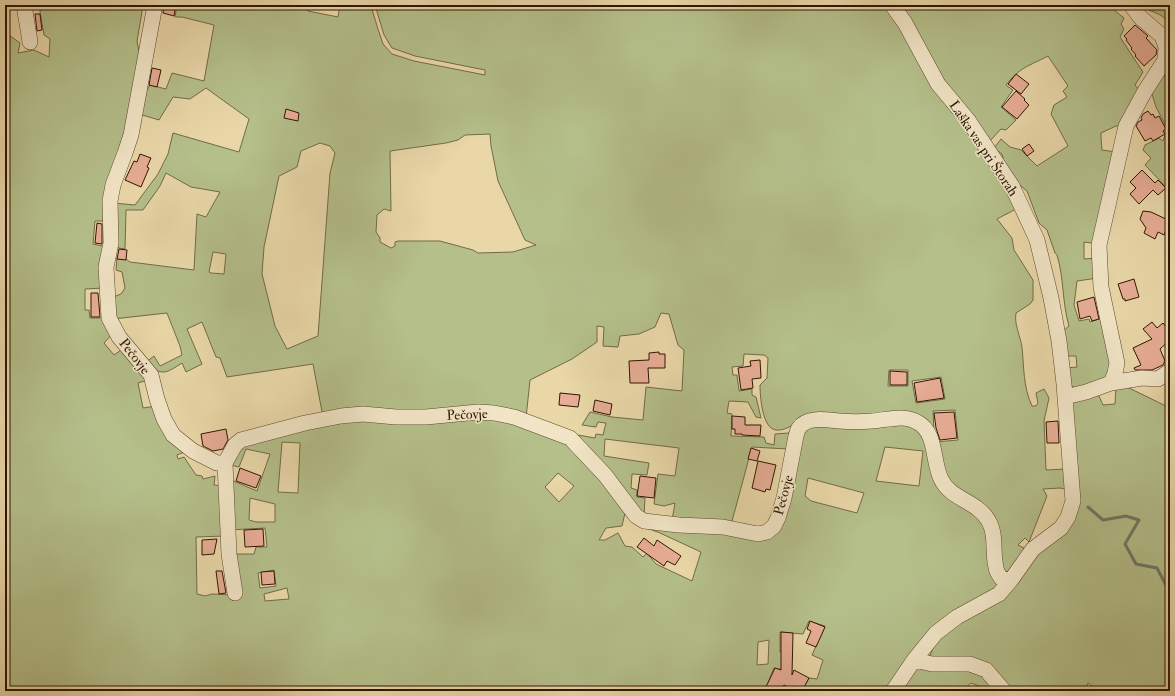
<svg xmlns="http://www.w3.org/2000/svg" width="1175" height="696" font-family="'IM FELL Double Pica',serif">
  <style>
    .green { fill: #b4bf8a; stroke: #726a46; fill-rule: evenodd }
    .lines { fill: none; stroke-linecap: round; stroke-linejoin: round }
    .stream { stroke: #6e7864; stroke-width: 3 }
    .building { fill: #e7ad95; stroke: #2f1503 }
    .minor-casing { stroke: #5e462c; stroke-width: 16 }
    .minor { stroke: #f1e5c6; stroke-width: 15 }
    .labels { text-anchor: middle; stroke-width: 3; stroke-linejoin: round; paint-order: stroke }
    .street-label { font-size: 14px; fill: #2f1503; stroke: #f1e5c6 }
  </style>
  <rect width="100%" height="100%" fill="#e9d7a8"/>
  <filter id="stains"><feTurbulence type="fractalNoise" baseFrequency=".005" numOctaves="4"/><feColorMatrix values="0 0 0 0 .2 0 0 0 0 .09 0 0 0 0 .02 0 0 0 .5 -.17"/></filter>
  <radialGradient id="worn" r=".72"><stop offset=".6" stop-color="#630" stop-opacity="0"/><stop offset="1" stop-color="#630" stop-opacity=".3"/></radialGradient>
  <!-- green -->
  <path class="green" d="M41,5H142L141,9L142,12L137,41L140,56L106,221H95L93,244L107,247L104,288L85,289V310H89L90,318H106L114,332L104,343L114,355L124,348L148,380L138,383L143,408L156,406L187,451L177,455L178,459L184,457L196,475L202,476L203,479L215,476L214,485L223,486L225,536L196,537L197,594L205,596L212,594L233,595L231,554H254L256,547H267L265,528L229,530V479L257,491L270,454L246,449L239,467L230,465L237,446L307,424L485,415L562,437L595,468L625,513L622,526L606,528L599,540H605L618,533L625,546L632,547L643,557L647,553L656,564L692,581L701,552L660,533L644,527L766,535L798,440L808,425L897,421L922,429L933,468L986,522L1000,586L966,604L887,691H802L809,678L817,679L823,660L812,655L825,626L809,621L803,634L780,632V652H783V670L774,668L765,690L768,691H5V32L20,43L18,53L34,50L49,57L50,39L44,35L40,12ZM282,442L300,443L298,493L278,492ZM885,447L923,451L919,486L876,481ZM558,473L574,486L559,502L545,487ZM808,478L864,493L857,513L811,501L805,496ZM250,498L275,504V522H256L249,520ZM274,570L276,586L260,588L258,573ZM287,588L289,599L265,601L264,594ZM769,640L768,664L757,665L758,642Z
    M177,5H230L253,10V5L288,8L289,5H309L308,11L338,17L340,5H357V7L367,8L371,6L378,29L383,44L392,54L414,61L485,75V70L415,56L392,48L384,35L375,5H887L988,156L1018,208L997,219L1012,238L1014,250L1033,280V300L1030,304L1016,313C1014,324 1020,335 1022,347C1024,366 1023,387 1032,406H1036L1038,403L1036,393L1044,389L1049,398L1044,421L1046,470L1066,469L1069,490L1060,488L1043,489L1047,496L1029,542L1025,538L1018,545L1024,548C1024,560 1013,569 1003,574L998,540L943,479L935,442L958,440L955,410L933,411L934,432L923,421L797,423C791,426 783,431 776,430C762,429 760,395 760,385L767,378L768,358L764,355L744,354L743,366L732,367L733,375H737L739,391L752,389V395L756,397L761,418L756,417L748,402L729,401L727,413L732,414L731,436L764,437L766,443L774,445L775,434L789,433L791,437L788,449L752,447L731,525L670,518L673,515L675,503L664,506L654,504L658,474L675,476L679,448L605,439L604,456L649,463L647,475L632,474L631,488L637,490V497L645,498L644,516L575,438L578,435L595,438L596,434L603,435L606,423L598,422L596,427L582,425L590,412L612,417L643,420L646,387L682,391L684,350L678,345L669,314L661,313L655,327L639,334L620,336L618,347L603,346L604,327L597,326V342L572,359L530,380L526,418L323,417L313,364L227,377L220,358L216,357L202,322L187,329L202,364L186,372L182,363C165,374 162,376 145,363L154,356L160,366L182,355L180,346L167,313L113,319L111,298L121,294L125,288L122,272L116,270L117,258L126,259L130,262L194,270L197,214L206,217L220,192L191,187L166,173L160,186L143,210H126L125,249L113,247V203L135,205L158,174L168,154L173,133L239,152L249,119L206,88L190,99L173,97L159,120L139,114L142,98L150,85L166,89L172,73L204,81L214,25L182,17H175ZM490,134L491,146L498,181L525,240L536,245L513,252L478,253L473,250L440,241H398L395,242V246L391,248L380,242V238L376,232L377,215L384,209L391,211L390,151L446,143L458,140L465,135ZM320,143L330,146L335,153L330,173L318,336L287,349L275,326L262,274L264,247L279,176L297,167L301,151ZM213,252L226,254L224,274L211,273L209,272ZM889,370H908V386H888ZM941,377L945,399L916,403L912,381Z
    M897,5H1108L1124,18L1121,24L1124,29L1120,37L1143,72L1135,85L1142,93L1124,125L1116,126L1101,133V138L1102,150L1116,152L1098,244L1084,242V259L1097,258L1098,278L1077,281L1074,305L1079,321L1089,319L1090,322L1105,317L1115,359L1108,380C1100,383 1080,392 1073,387C1068,383 1068,373 1066,368L1077,367L1076,356H1065L1061,333L1069,326C1062,302 1064,278 1057,255L1055,253L1047,230L1039,223L1027,191L1015,181L1004,162L1002,154L994,148L1001,139L1010,147L1021,150L1037,166L1068,146L1051,114L1054,105L1067,97L1063,91L1068,86L1048,56C1029,66 1020,67 1006,85L1013,90L1001,107L1016,120L1006,130L1001,129L989,142L955,97Z
    M1141,5H1170V27C1164,11 1151,14 1141,5Z
    M1163,71L1170,90V191L1145,165L1151,158L1143,150L1145,145L1159,138L1163,141L1167,128L1156,107L1151,91Z
    M1123,385L1170,408V691H1113L1095,688L1088,683L1086,691H1009L997,674L931,660L930,655L935,644L973,611L1036,550L1065,528L1070,404L1097,392L1103,405L1115,404L1116,387Z
    M918,668H977L995,691H988L987,689L971,683L963,691H899Z"/>
  <g class="lines">
    <!-- stream -->
    <path class="stream" d="M1088,507L1103,520L1126,516L1139,520L1125,544L1136,564L1157,568L1170,593"/>
  </g>
  <!-- building -->
  <path class="building" d="M164,5H176L174,16L163,13Z
    M35,14H40L42,30L37,31Z
    M1135,25L1148,36L1146,38L1157,50L1156,55L1144,66L1135,56L1136,55L1131,49L1132,48L1126,40L1127,39L1124,36Z
    M152,68L161,70L157,87L149,85Z
    M1016,74L1029,84L1021,94L1008,84Z
    M1016,91L1025,99L1024,100L1029,105L1017,119L1002,107Z
    M286,109L299,113L298,121L284,118Z
    M1148,111L1151,115L1153,114L1155,118L1159,116L1166,129L1163,131L1165,134L1153,141L1151,138L1145,141L1136,126L1138,122L1142,120L1141,118L1143,114Z
    M1029,144L1034,151L1027,156L1022,149Z
    M140,154L151,158L147,167L149,168L141,187L125,180L134,161L137,162Z
    M1142,170L1155,183L1158,180L1166,188L1158,195L1153,190L1139,204L1130,194L1136,188L1130,182Z
    M1143,211L1151,212L1170,221L1164,235L1158,232L1155,239L1144,233L1146,228L1140,219Z
    M97,223L102,224V244L95,243Z
    M119,249L127,250L126,260L117,259Z
    M1134,279L1139,297L1125,301V299H1123L1118,284Z
    M91,293H98L100,317H91Z
    M1094,297L1099,319L1092,321L1090,316L1080,319L1077,302Z
    M1152,322L1157,328L1163,323L1170,332V340L1160,349L1165,361L1163,365L1152,370H1135L1134,368L1141,365L1133,348L1152,339L1143,329Z
    M659,352V354H665V368H648L649,383H630L629,361L649,360V353Z
    M760,360L761,378L752,379L753,388L741,390L738,368L751,366L750,361Z
    M890,371L907,372V385H890Z
    M940,378L944,398L917,402L914,383Z
    M560,393L580,395L578,407L559,405Z
    M595,400L612,404L610,415L593,411Z
    M954,412L957,438L940,440L936,428L934,413Z
    M732,416L745,417V425H761L760,436L742,435V434H735V429H732Z
    M1058,421L1059,443H1047L1046,422Z
    M226,429L228,440L223,449L213,451L203,446L201,434Z
    M751,448L760,451L757,461L748,459Z
    M758,461L776,465L770,490L766,489L765,492L752,488Z
    M240,468L261,476L256,488L236,481Z
    M640,476L656,478L654,498L637,496Z
    M263,529L264,546L245,547L244,530Z
    M644,538L654,546L657,540L681,556L675,565L667,561L664,566L637,547Z
    M217,539L214,554L202,555V540Z
    M216,571H222L226,593L219,594Z
    M274,571L275,584L262,585L261,572Z
    M810,621L825,627L816,647L806,643L811,631L807,629Z
    M781,632L793,633L792,675L794,670L809,678L802,691H795L784,685L781,691H770L765,689L775,668L781,670Z"/>
  <g class="lines">
    <defs>
      <path id="minor" d="M24,5L30,42
        M155,5L131,135L125,153L113,185L110,201L111,243L106,267L109,318L119,337L151,375L157,399L164,419L173,435L193,451L217,463H225L235,445L241,440L305,423L341,416L363,414L396,417H426L478,412L494,413L514,417L570,438L605,475L636,516L644,521L679,525L723,527L758,534L767,532L774,526L778,518L784,498L796,436C797,434 797,430 799,428C807,416 827,420 839,421C850,422 861,422 872,421C887,420 904,414 917,422C937,432 932,461 941,479C950,499 977,501 988,520C997,534 992,552 996,567C996,571 999,575 1001,578L1011,580
        M892,5L905,23L938,84L968,120L1012,186L1037,240L1051,298L1059,341L1064,384L1073,501L1068,517L1061,528L1033,549L1011,580L999,594L957,617L936,633L914,660L893,691
        M1111,383L1115,373L1117,363L1101,287L1099,245L1126,126L1145,91L1165,60L1166,47L1162,36L1140,17L1131,5
        M1065,397L1086,392L1111,383L1142,378L1158,379L1170,371
        M225,463L229,554L235,593
        M914,660L932,664H970L986,670L1004,691"/>
    </defs>
    <!-- minor casing -->
    <use href="#minor" class="minor-casing"/>
    <!-- minor -->
    <use href="#minor" class="minor"/>
  </g>
  <g class="labels">
    <!-- street labels -->
    <g class="street-label">
      <text transform="translate(984 148) rotate(56)" y="5">Laška vas pri Štorah</text>
      <text transform="translate(135 356) rotate(52)" y="5">Pečovje</text>
      <text transform="translate(467 414) rotate(-3)" y="5">Pečovje</text>
      <text transform="translate(783 495) rotate(-75)" y="5">Pečovje</text>
    </g>
  </g>
  <!-- margin -->
  <rect width="1175" height="696" fill="none" stroke="#e9d7a8" stroke-width="20"/>
  <rect x="6" y="6" width="1163" height="684" fill="none" stroke="#2f1503" stroke-width="2"/>
  <rect x="10" y="10" width="1155" height="676" fill="none" stroke="#2f1503"/>
  <rect width="100%" height="100%" filter="url(#stains)"/>
  <rect width="100%" height="100%" fill="url(#worn)"/>
</svg>
